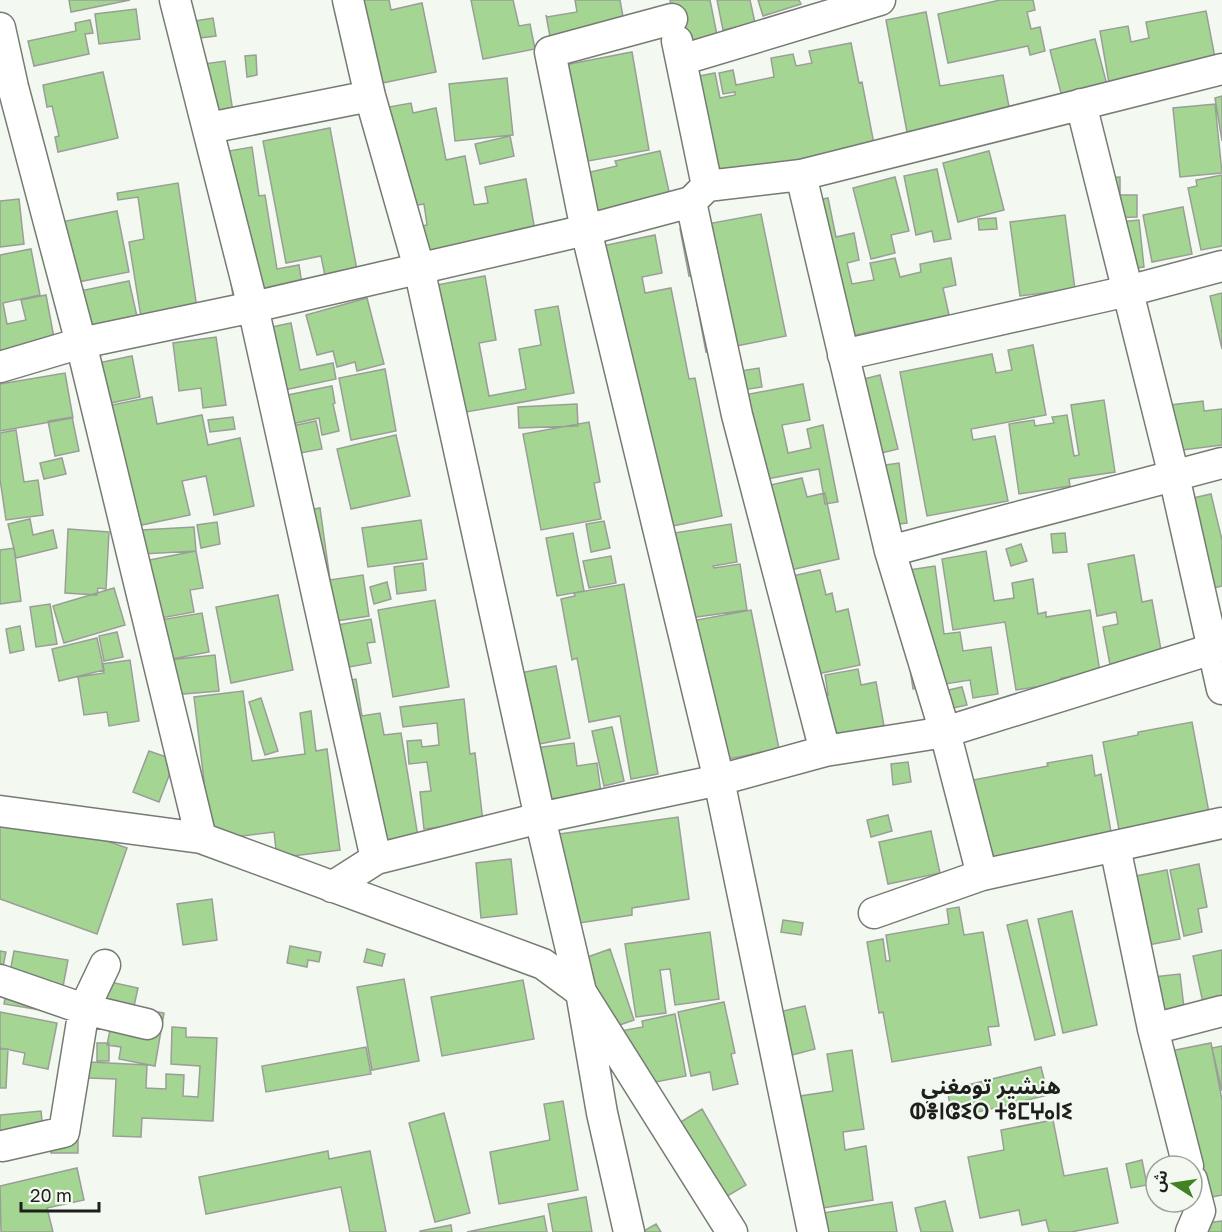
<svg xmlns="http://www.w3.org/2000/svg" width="1222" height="1232" font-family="'Golos Text','Noto Sans Arabic','Noto Sans Tifinagh',sans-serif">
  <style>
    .building { fill: #a4d593; stroke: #999f97; stroke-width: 1.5 }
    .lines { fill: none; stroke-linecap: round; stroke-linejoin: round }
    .minor-casing { stroke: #767b74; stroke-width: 33 }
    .minor { stroke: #fff; stroke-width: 30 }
    .labels { text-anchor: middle; stroke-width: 4.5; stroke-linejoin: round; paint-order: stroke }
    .district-label { font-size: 22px; font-weight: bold; fill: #1d1f1c; stroke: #f3f9f1 }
  </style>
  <rect width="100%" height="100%" fill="#f3f9f1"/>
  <!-- building -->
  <path class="building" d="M69,0H130L71,12Z
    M350,0H389L391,10L422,3L436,72L368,86Z
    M471,0H513L519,26L530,24L535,49L483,59Z
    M575,0H620L625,28L551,42L546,15L547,17L577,12Z
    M670,0H710L717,35L679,43Z
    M717,0H750L755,23L723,30Z
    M758,0H799L801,4L763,16Z
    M1000,0H1033L1035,10L1027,12L1031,29L1040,27L1045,51L1030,55L1028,46L948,63L938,14Z
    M136,9L140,39L99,44L95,14Z
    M1206,11L1216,63L1109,83L1100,31L1128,26L1131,42L1149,38L1146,22Z
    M926,12L940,86L1003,75L1010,112L907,132L886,20Z
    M213,18L216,36L200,38L204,64L225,61L233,112L190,119L175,24Z
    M90,20L93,33L85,34L89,54L34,66L28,41L76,31L75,23Z
    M1095,39L1107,85L1062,97L1050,50Z
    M851,43L859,83L862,82L874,144L704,179L684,79L715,73L720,98L735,95V92L723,94L719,73L733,70L736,85L774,77L771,58L793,54L796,66L812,63L809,51Z
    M632,52L649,150L561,166L544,69Z
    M256,55L257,75L247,77L245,56Z
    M103,72L118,138L58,152L55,137L59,136L52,106L47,107L43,85Z
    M507,78L513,135L455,141L449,84Z
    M1222,96V141L1215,98Z
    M411,103L413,113L436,108L446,160L465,156L474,205L488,203L485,187L526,179L535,231L417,253L412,228L427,225L424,204L402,208L383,108Z
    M1215,104L1222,173L1180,177L1173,108Z
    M330,128L357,270L325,276L321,256L286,263L263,141Z
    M510,136L514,156L480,164L475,144Z
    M252,147L259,196L265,195L277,269L299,265L302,285L233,296L211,154Z
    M660,151L670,196L577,216L568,177L617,166L615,161Z
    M989,151L1004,210L958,222L943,163Z
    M937,169L951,239L934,242L932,231L916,235L904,176Z
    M1222,175V246L1201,250L1188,188L1197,186L1196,180Z
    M895,177L909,231L891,235L895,253L871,259L853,188Z
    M1120,177V195H1137V217L1102,218L1101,178Z
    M178,183L197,308L141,317L129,242L144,239L138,197L118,200L117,193Z
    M828,198L836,237L854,233L859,260L847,263L852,284L874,280L870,263L895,258L900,277L921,272L920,264L951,258L956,285L943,288L949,315L837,339L809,202Z
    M19,199L24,244L0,247V201Z
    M1183,207L1192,254L1152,262L1143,215Z
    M117,211L129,272L73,283L61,222Z
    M761,214L786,336L706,352L694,288L713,285L710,272L689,276L680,229Z
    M1065,215L1075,289L1020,296L1010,222Z
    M996,218L997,229L979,230L978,219Z
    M1139,220L1144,267L1113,271L1108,223Z
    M655,235L662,273L642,277L645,293L671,288L689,379L695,378L722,516L643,532L588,249Z
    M31,249L40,295L3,303L7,324L26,320L21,300L46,295L55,343L0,354V255Z
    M485,276L496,340L479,343L489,396L526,389L519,349L541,345L535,310L558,306L574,393L449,415L426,287Z
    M129,281L138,321L89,332L80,291Z
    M1222,293V349L1210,296Z
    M367,298L384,364L357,371L355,362L337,367L333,351L317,355L306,315Z
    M291,323L300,370L333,363L336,379L261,395L248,332Z
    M216,337L226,405L203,408L201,388L179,391L173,343Z
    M1033,345L1046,415L971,429L973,440L995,436L1008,501L927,516L900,372L992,354L996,373L1012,370L1008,350Z
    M132,356L140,397L101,405L93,364Z
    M759,368L762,387L743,390L740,371Z
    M385,369L396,431L351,440L339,378Z
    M65,373L73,418L0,431V384Z
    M880,375L898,449L865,457L848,383Z
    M803,384L810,420L782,425L788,453L811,448L807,429L823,425L838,502L825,504L819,469L751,482L734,397Z
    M332,386L335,403L333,404L339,431L322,435L319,418L269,429L263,400Z
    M152,397L157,424L202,415L208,445L240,438L254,506L214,515L206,476L182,481L190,515L132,527L107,406Z
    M1104,400L1115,472L1069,479L1070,486L1019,494L1009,424L1034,420L1035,426L1054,423L1052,417L1067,415L1074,456L1079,455L1071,405Z
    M1203,401L1204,411L1222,409V445L1159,453L1153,407Z
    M577,404L578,426L519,428L518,407Z
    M72,417L79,451L55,456L48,421Z
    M233,417L235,429L210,432L208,420Z
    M316,421L322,449L279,457L273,430Z
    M589,422L600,482L594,483L601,519L541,530L523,434Z
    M16,430L24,482L38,480L43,515L6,520L0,479V433Z
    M396,435L410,496L351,509L337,449Z
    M62,458L66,474L44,479L40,463Z
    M899,463L907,523L881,526L872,467Z
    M802,478L807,497L825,493L839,559L777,573L758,488Z
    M1211,494L1222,540V586L1193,593L1175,502Z
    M320,508L330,580L363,575L369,616L310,625L304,511Z
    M30,519L33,535L53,530L57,548L16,558L8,524Z
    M421,520L427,559L368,567L362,528Z
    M604,521L610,548L591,552L586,524Z
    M217,522L220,544L201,548L197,525Z
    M731,524L737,562L713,566L714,568L740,564L747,610L668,621L655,536Z
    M194,527L196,551L142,554L141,530Z
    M68,529L109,532L106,589L98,588L97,595L65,593Z
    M573,533L584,591L557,596L546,538Z
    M1065,533L1067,552L1053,553L1051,534Z
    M1021,544L1027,561L1011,566L1006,549Z
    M14,548L21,601L0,604V550Z
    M196,551L203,588L190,590L194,612L156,619L144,561Z
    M986,551L994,601L1014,598L1012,583L1033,579L1038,614L1046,612V617L1090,610L1100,672L1061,678L1062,683L1016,690L1005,622L953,630L942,559Z
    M1134,555L1142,602L1152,600L1163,661L1111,670L1103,627L1118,624L1116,612L1097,616L1088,564Z
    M611,556L616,583L589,588L583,561Z
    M423,563L426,590L397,594L394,567Z
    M935,566L944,634L960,632L963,651L991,647L998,694L973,698L970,680L913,689L896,572Z
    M820,570L826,595L832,593L836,612L848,609L860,665L803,677L783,578Z
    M387,582L391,599L374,604L370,587Z
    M624,584L658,774L631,779L620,716L589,722L577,658L572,660L561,599L575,596L574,593Z
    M114,588L125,625L64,643L53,606Z
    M278,595L293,670L231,683L216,607Z
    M435,600L449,687L393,697L378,610Z
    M50,604L57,644L36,647L30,607Z
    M751,610L779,749L703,764L675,624Z
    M202,613L209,652L161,661L154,621Z
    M371,619L375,642L367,643L371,663L328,671L320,628Z
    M20,626L24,650L10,653L6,629Z
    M117,632L123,657L104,661L99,636Z
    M97,638L104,670L59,681L52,649Z
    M215,655L219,691L172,695L168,660Z
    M130,660L139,721L109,726L107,712L84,715L78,677L104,673L102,664Z
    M556,666L570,738L529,746L515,674Z
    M858,669L861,685L876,682L884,726L814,740L806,699L828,695L825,675Z
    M356,679L362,716L380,713L384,735L401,733L418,837L360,847L333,683Z
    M962,687L967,705L926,714L922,696Z
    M243,691L252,761L305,754L300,713L311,711L316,751L327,749L340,850L277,858L274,832L211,840L194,697Z
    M261,698L278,751L265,755L249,702Z
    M464,699L470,754L475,753L483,822L424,829L420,792L431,791L427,762L409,764L407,741L421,740L422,747L439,745L437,723L403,727L400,707Z
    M1192,722L1210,818L1120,835L1103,742L1138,735V732Z
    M612,727L624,781L604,786L592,731Z
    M574,743L577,766L597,763L601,793L540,800L535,748Z
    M149,751L175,760L159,802L133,792Z
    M1092,755L1095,776L1101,774L1112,838L971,864L957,783L1048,766L1047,763Z
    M908,762L911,782L893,785L891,764Z
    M0,801L32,815L127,848L97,934L0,899Z
    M888,815L892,831L871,837L867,820Z
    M678,817L689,899L632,908V915L566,925L553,835Z
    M931,831L940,873L888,884L879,842Z
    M511,859L517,914L481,918L476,863Z
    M1199,864L1207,907L1198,909L1202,932L1184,936L1170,870Z
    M1167,870L1180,939L1132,948L1120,879Z
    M212,899L217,940L183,945L177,904Z
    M959,907L964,935L983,932L999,1026L988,1027L991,1045L892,1062L883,1012L879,1013L867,942L883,939L886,961H890L886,935L949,924L947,909Z
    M1072,911L1097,1025L1063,1033L1038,919Z
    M783,920L803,923L801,935L781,932Z
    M1027,920L1055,1035L1035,1040L1007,925Z
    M710,932L719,999L675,1005L670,969L660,970L666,1013L636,1017L625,944Z
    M290,946L321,952L319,962L308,960L307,967L287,963Z
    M367,949L385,954L382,966L364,962Z
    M610,949L634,1020L611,1028L582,959Z
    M1222,950V1005L1204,1008L1193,956Z
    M0,951L6,952L0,981Z
    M14,951L68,960L58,1013L4,1004Z
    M1180,974L1185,1016L1149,1020L1144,978Z
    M404,979L419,1061L372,1070L357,987Z
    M101,980L138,988L134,1006L97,998Z
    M523,980L534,1039L442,1056L431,997Z
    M724,1002L735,1053L731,1054L738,1084L713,1090L710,1072L691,1076L678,1012Z
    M115,1004L164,1013L155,1066L119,1059L121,1047L107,1045Z
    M805,1006L815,1049L777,1059L766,1015Z
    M0,1012L57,1023L48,1069L23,1064L25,1053L0,1048Z
    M675,1014L686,1076L630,1087L620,1031L643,1027L642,1021Z
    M172,1027L186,1028V1037L217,1038L213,1121L142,1118L141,1137L113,1136L116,1079L88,1078L89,1062L147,1065L146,1088L166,1089V1074L184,1075L183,1096L198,1097L200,1066L171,1064Z
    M97,1043H109V1061H97Z
    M1211,1043L1222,1100V1195L1192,1201L1160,1053Z
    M1222,1046V1091L1212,1048Z
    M366,1047L371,1074L266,1092L262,1066Z
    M0,1049H8L6,1088H0Z
    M852,1050L864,1129L843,1132L845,1150L866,1146L873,1200L804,1211L787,1098L833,1091L827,1054Z
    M1041,1067L1048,1095L953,1118L947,1090Z
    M563,1101L578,1190L499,1204L490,1152L550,1140L544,1104Z
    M702,1109L746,1185L724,1198L679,1123Z
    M41,1111L45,1150L0,1155V1115Z
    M444,1113L470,1213L435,1222L409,1123Z
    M1053,1120L1064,1176L1107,1168L1118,1223L1071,1232H1049L1046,1220L1022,1225L1019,1210L980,1218L968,1157L1004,1150L1001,1130Z
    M52,1138H78V1153H51Z
    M328,1151L329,1159L370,1151L386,1232H350L341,1187L206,1214L199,1177Z
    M1142,1160L1147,1185L1131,1188L1126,1164Z
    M77,1168L84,1200L47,1208L53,1232H1L0,1186Z
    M586,1197L592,1232H553L548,1204Z
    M945,1201L953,1232H921L915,1208Z
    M892,1202L897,1232H813L810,1215Z
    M544,1216L547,1232H467Z
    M1222,1221V1232H1206L1205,1223Z
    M656,1224L661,1232H642Z
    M451,1225L452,1232H420V1231Z"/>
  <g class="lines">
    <defs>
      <path id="minor" d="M175,0L253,307L376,859
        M348,0L370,96L419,268L540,818L581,992L602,1113L629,1232
        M672,19L550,52L586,230L719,780L813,1232
        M0,28L13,87L81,343L201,838
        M677,41L707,186
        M681,60L880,0
        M1081,104L1174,476L1222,689
        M209,128L370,96
        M801,175L890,551L945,732L982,875
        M691,202L737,415L825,751
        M843,355L1128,291L1222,266
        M0,367L81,343L253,307L586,230L691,202L707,186L801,175L1222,69
        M890,551L1222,463
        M0,811L201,838L543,964L581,992L732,1232
        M1115,847L1153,1029L1188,1166
        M332,887L376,859L540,818L719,780L825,751L945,732L1222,646
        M874,913L982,875L1222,823
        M0,980L84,1009L147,1024
        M1153,1029L1222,1011
        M3,1146L64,1132L84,1009L105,965
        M1191,1232L1200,1211L1192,1180"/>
    </defs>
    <!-- minor casing -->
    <use href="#minor" class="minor-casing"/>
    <!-- minor -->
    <use href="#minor" class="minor"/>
  </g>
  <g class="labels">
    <!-- district labels -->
    <g class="district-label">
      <text x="991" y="1094">هنشير تومغني<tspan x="991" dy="25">ⵀⴻⵏⵛⵉⵔ ⵜⵓⵎⵖⴰⵏⵉ</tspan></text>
    </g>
  </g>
  <!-- north arrow -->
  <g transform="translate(1174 1184) rotate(282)"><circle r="28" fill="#f3f9f1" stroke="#9da29c" stroke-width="1.5"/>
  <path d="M0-4.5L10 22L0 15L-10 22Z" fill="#428223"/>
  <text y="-9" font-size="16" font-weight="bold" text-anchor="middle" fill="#1d1f1c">ش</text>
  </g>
  <!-- scale -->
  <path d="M21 1202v9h78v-9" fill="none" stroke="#1d1f1c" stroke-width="3"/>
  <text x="30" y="1202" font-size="18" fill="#1d1f1c" stroke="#f3f9f1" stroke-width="4.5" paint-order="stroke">20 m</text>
</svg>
